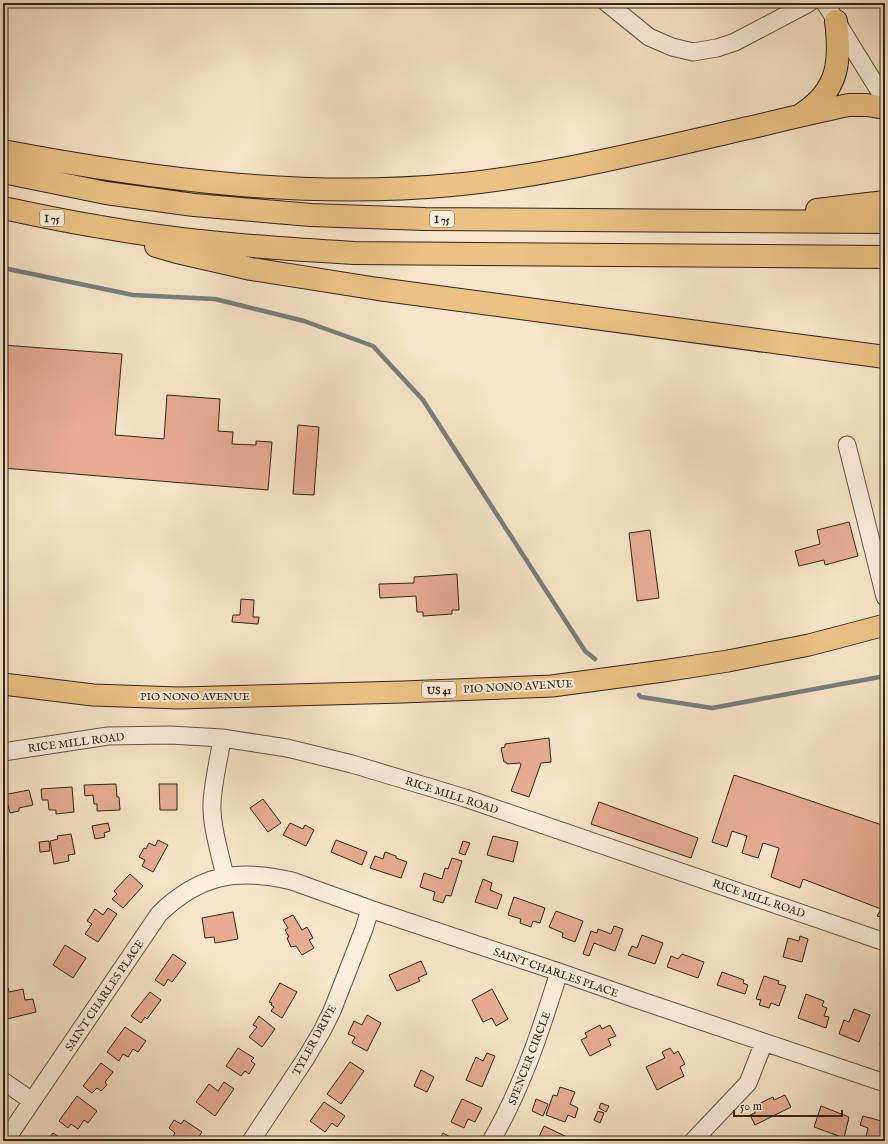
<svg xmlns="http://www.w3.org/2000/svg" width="888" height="1144" font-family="'IM FELL English',serif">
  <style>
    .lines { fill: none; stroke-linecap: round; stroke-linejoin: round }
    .stream { stroke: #757f7e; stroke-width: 4.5 }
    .building { fill: #e7ad93; stroke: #32241b }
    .minor-casing { stroke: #635446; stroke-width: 19 }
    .major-casing { stroke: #32241b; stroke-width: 23 }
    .highway-casing { stroke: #32241b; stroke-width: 24 }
    .minor { stroke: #faeedc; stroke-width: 17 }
    .major { stroke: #ecc284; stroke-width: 21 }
    .highway { stroke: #ecc284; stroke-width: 22 }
    .labels { text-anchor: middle; stroke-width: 4; stroke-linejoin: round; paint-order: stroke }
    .shield { fill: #faeedc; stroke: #6e6155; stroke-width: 1 }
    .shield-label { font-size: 10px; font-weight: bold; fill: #32241b }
    .street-label { font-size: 11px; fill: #32241b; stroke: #faeedc }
  </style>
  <rect width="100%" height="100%" fill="#f7e5c9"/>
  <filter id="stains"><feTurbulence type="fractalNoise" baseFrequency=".005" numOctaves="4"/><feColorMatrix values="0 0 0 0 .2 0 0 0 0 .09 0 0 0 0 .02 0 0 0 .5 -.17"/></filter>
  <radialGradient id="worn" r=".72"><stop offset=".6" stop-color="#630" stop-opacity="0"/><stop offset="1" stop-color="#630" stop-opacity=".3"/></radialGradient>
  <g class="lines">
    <!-- stream -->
    <path class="stream" d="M3,268L133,295L215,299L304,321L373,346L423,400L585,651L595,659
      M639,695L641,697L712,708L885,676"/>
  </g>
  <!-- building -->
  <path class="building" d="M3,345L122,354L115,435L164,439L167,395L220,399L218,431L233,432L232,444L256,445V441L272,442L268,490L3,468Z
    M298,425L319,427L314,495L293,494Z
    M849,522L858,556L825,565L824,560L799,566L795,551L820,544L817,530Z
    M650,530L659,598L637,601L629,533Z
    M457,574L459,610H452V614L423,616V612H417L416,596L380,598L379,584L414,583V577Z
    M241,599L254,600L253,617H259L258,624L232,622L233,615H240Z
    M549,738L551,762L541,763L529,797L511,791L521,765L520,763L507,764L506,762H504L501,748L505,747V744Z
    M734,775L885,826V918L877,916L881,909L803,879L800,888L771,877L779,848L763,843L758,858L742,853L747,836L732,831L727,847L712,842Z
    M116,784L117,797H119L120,810L97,811V804H94L93,795L85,796L84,785Z
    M159,784H177V810H160Z
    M72,787L74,812L56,814V810H49L48,800H42L41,789Z
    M29,790L33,805L19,808V811L10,813L8,805L3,806V795Z
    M263,799L281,823L268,832L250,808Z
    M599,802L698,838L691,858L591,824Z
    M108,823L110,831L104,833L105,837L95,839L92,826Z
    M290,823L303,829L305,825L314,830L306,846L283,835Z
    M71,834L75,854L68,855L69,861L54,864L50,841L58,839L57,836Z
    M493,836L518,842L513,862L487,855Z
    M158,840L168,845L153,872L142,866L145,860L139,857L144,848L146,849L149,843L155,846Z
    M336,840L367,852L362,865L331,852Z
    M49,841L50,851L40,852L39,842Z
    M463,841L470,843L465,855L459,853Z
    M385,852L396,856V858L407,862L401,878L370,868L375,856L383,859Z
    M452,858L462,861L451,896L446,895L443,903L433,900L435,892L420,887L424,873L442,879L445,868L448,869Z
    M130,874L143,886L123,908L112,899L117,894L114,891Z
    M483,879L492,883L490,890L502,895L497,909L475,902Z
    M514,897L545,908L540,923L533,921L531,927L520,923L521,919L508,915Z
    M108,908L117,914L98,942L85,934L92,924L87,921L95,909L103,915Z
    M556,911L583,921L575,942L562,937L563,933L549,927Z
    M233,912L238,939L215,943L214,937L205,938L202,918Z
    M293,915L302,930L307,927L313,938L309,940L314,948L302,955L296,946L291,947L287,938L289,937L285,930L288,928L283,920Z
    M614,926L623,929L615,951L594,943L589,956L583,954L591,931L597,933L598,929L611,934Z
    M642,935L663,943L655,964L628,955L632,946L637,948Z
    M800,936L808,939L802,962L783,957L788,938L799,941Z
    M65,945L86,958L73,978L53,965Z
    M173,954L186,963L172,982L168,979L164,986L155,980Z
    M682,954L704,962L698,978L667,967L671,956L678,959Z
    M421,961L427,974L418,978L420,981L397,991L389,975Z
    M722,972L744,980L743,983L748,985L745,994L717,985Z
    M764,976L779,981L778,984L786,986L779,1006L771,1003L769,1008L759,1005L761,1000L756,999Z
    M280,983L297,992L282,1018L271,1011L274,1007L271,1005L272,1003L269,1002Z
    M8,988L9,992L23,989L25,1000L33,999L36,1012L3,1020V989Z
    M492,989L508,1019L496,1026L492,1018L483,1022L472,1000Z
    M150,992L161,1000L147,1019L145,1017L141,1023L131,1016Z
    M806,994L824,1001L822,1006L827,1008L824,1016L829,1017L826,1028L798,1018Z
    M854,1009L870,1015L859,1042L839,1034L844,1020L849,1022Z
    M367,1015L381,1023L367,1051L352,1043L355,1037L348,1034L354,1021L362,1025Z
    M259,1016L275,1029L262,1047L249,1037L257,1027L253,1025Z
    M885,1024V1046L880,1045Z
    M600,1025L602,1029L610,1025L616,1036L608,1039L611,1045L590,1056L581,1040L587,1037L585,1033Z
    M125,1027L146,1041L138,1052L133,1049L128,1057L123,1054L119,1061L107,1052Z
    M238,1048L254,1058L251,1061L255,1064L249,1074L245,1071L241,1076L226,1066Z
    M670,1048L674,1054L678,1051L685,1064L680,1067L684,1076L657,1090L646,1067L665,1058L662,1052Z
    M487,1053L495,1056L482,1087L466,1080L476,1057L483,1061Z
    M350,1062L364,1071L341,1104L327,1094Z
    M101,1063L113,1072L105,1082L107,1085L101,1091L97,1088L92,1093L83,1086Z
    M421,1070L434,1077L427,1092L414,1086Z
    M224,1082L234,1089L215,1116L196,1102L209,1084L218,1091Z
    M560,1087L575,1092L570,1104L578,1108L575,1118L568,1115L565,1122L546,1115L553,1095L557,1096Z
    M785,1095L791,1107L755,1125L750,1115L755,1113L754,1106L773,1097L774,1100Z
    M77,1096L97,1111L88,1123L84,1120L78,1129L71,1124L68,1128L59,1121Z
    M462,1099L482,1108L475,1122L468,1119L464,1128L451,1122Z
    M536,1099L548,1104L543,1116L532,1111Z
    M324,1102L345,1116L337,1127L332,1123L325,1132L310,1121Z
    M601,1103L609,1106L606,1112L599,1108Z
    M821,1106L849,1117L844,1138L814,1127Z
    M598,1111L604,1113L600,1123L594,1120Z
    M863,1116L885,1122V1140L879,1139V1141H865L868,1128L860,1125Z
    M174,1120L181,1124L184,1120L202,1132L196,1141H176L172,1138L175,1133L169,1128Z
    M544,1126L569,1138L567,1141H537Z
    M53,1133L65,1141H47Z
    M443,1133L456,1140V1141H439Z"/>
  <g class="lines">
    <defs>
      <path id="minor" d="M607,3L649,37L672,47L693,52L717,48L735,42L809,3
        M825,3L885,100
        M847,445L885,597
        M222,738C219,760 213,781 212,803C211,825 220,854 225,876
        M3,752L108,736L170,735L222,738L287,748L352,764L465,798L885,942
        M3,1081L32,1101
        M5,1141L159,914C200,874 238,868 292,881L370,909L559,972L639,1000L885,1083
        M251,1141L306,1058L322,1031L332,1011L364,929L370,909
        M491,1141C522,1088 541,1030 559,972
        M693,1141L748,1083L764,1042"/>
      <path id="major" d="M3,684L93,695L179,698L403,692L552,686L663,671L728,661L809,645L885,625"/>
      <path id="highway" d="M802,114C839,90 841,61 836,21
        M3,151C151,179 302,199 452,185C557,175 659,148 761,125C790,118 819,111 849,105H867L885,108
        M3,172L106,193L194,205L311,215L425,219L885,222
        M3,208C36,215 68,222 101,227C184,242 269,248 354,253L885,257
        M817,210L885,202
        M156,246L177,252L251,269L378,289L885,357"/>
    </defs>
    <!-- minor casing -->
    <use href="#minor" class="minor-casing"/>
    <!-- major casing -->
    <use href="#major" class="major-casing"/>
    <!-- highway casing -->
    <use href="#highway" class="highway-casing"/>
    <!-- minor -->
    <use href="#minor" class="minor"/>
    <!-- major -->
    <use href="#major" class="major"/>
    <!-- highway -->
    <use href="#highway" class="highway"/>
  </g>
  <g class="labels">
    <!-- shield labels -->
    <g class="shield">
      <rect x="40" y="210" width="24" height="16" rx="3"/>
      <rect x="430" y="211" width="24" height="16" rx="3"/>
      <rect x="422" y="682" width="34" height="16" rx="3"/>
    </g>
    <g class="shield-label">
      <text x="52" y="222">I 75</text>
      <text x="442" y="223">I 75</text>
      <text x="439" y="694">US 41</text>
    </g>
    <!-- street labels -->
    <g class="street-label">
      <text transform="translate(518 686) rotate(-3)" y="4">PIO NONO AVENUE</text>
      <text x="195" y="700">PIO NONO AVENUE</text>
      <text transform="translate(76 742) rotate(-7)" y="4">RICE MILL ROAD</text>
      <text transform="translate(452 795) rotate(18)" y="4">RICE MILL ROAD</text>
      <text transform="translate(759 898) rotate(19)" y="4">RICE MILL ROAD</text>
      <text transform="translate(556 972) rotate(19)" y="4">SAINT CHARLES PLACE</text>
      <text transform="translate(104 995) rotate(-56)" y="4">SAINT CHARLES PLACE</text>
      <text transform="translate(314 1040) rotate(-61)" y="4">TYLER DRIVE</text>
      <text transform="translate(529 1058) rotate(-69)" y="4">SPENCER CIRCLE</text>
    </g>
  </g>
  <!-- margin -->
  <rect width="888" height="1144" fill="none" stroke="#f7e5c9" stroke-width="16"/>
  <rect x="4" y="4" width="880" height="1136" fill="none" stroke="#32241b" stroke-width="2"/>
  <rect x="8" y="8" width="872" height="1128" fill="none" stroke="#32241b"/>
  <!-- scale -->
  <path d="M734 1110v6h108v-6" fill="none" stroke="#32241b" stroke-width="2"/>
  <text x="740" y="1110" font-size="12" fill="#32241b" stroke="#faeedc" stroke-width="3" paint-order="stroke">50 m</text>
  <rect width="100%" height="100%" filter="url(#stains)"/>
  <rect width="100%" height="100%" fill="url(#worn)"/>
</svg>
